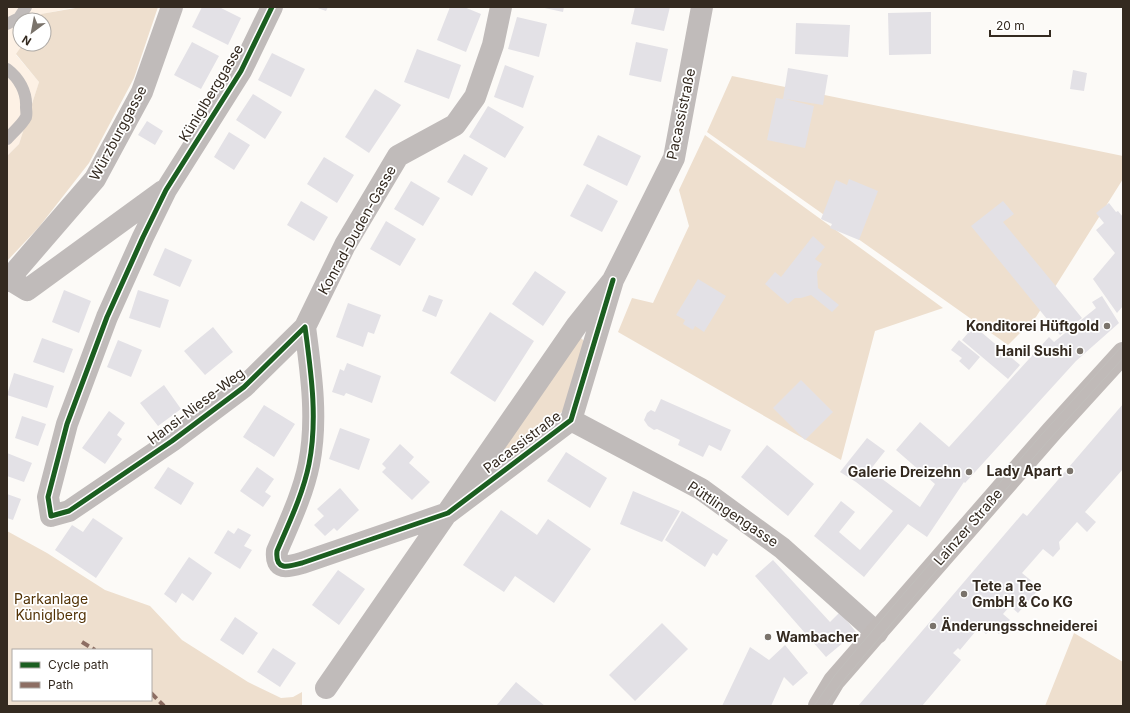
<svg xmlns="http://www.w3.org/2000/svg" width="1130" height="713" font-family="Inter,sans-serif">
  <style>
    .built { fill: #fdf1e5 }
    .green { fill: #eedfce; fill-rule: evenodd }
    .building { fill: #e3e1e6 }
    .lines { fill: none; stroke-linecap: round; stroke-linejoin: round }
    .lane { stroke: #c0bbba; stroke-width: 12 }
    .street { stroke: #c0bbba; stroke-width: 22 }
    .secondary { stroke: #c0bab8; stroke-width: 22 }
    .tram { stroke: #c0bebb; stroke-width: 1 }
    .quiet { stroke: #8d6e63; stroke-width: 4; stroke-dasharray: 8 4; stroke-linecap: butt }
    .cycleway-casing { stroke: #fff; stroke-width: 8 }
    .cycleway { stroke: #1b5e20; stroke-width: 5 }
    .poi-dot { fill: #7a736b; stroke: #fff; stroke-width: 1.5 }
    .labels { text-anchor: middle; stroke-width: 3.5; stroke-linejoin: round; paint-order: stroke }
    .street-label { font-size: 14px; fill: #342a20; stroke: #fff }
    .poi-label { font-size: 14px; font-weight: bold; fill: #342a20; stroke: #fff; text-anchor: end }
    .park-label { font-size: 14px; fill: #533306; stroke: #fff }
  </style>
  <rect width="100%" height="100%" fill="#fcfaf7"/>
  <!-- built -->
  <path class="built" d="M7,7H76L42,14L38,20H20V44H23L16,55L39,82L19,144L7,156Z"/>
  <!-- green -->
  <path class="green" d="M81,7H158L134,78L89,163L39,227L7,261V156L19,144L39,82L16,54L23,44H44V20H38L41,14Z
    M732,76L1123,156V179L1036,317L1008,345L707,132Z
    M705,135L943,308L875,331L841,460L618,332L632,298L653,303L689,226L679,190Z
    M578,335L584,341L563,411L510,450H505L501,445Z
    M7,531L47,553L105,590L150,606L182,640L248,682L281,698L293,697L302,692V706H7ZM13,650H151V700H13Z
    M1074,633L1123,662V706H1045Z"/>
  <!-- building -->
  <path class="building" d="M202,7H219L241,18L228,45L192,27Z
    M315,7H328L326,11Z
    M450,7H464L481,14L466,52L437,40Z
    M540,7H564L563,12Z
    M635,7H670L664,31L631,24Z
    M931,12V54L889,55L888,13Z
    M517,17L547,24L539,57L508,49Z
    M796,23L850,25L848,57L795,54Z
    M192,42L219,56L201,89L174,75Z
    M636,42L668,49L661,82L629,75Z
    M417,49L461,65L449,99L404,82Z
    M272,53L305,69L291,97L258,80Z
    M505,65L534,76L523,108L494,97Z
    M788,68L828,75L823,105L785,99L814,106L805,148L767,140L776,98L783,99Z
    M1073,70L1087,73L1084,91L1070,89Z
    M375,89L401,105L369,153L345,137Z
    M253,94L282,112L265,139L236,120Z
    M488,106L524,127L505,158L469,137Z
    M147,121L163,131L155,145L138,135Z
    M229,132L250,145L234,170L214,157Z
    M598,135L641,156L627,186L583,165Z
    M464,154L488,168L472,196L447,182Z
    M324,157L354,175L337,203L307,184Z
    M849,179L878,191L859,240L830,228L832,224L821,219L836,180L847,185Z
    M411,181L440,198L423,226L394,209Z
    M587,184L618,201L602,232L570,216Z
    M301,201L328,217L314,241L287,225Z
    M1003,201L1014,214L1003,222L1082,318L1060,335L971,226Z
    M1109,203L1116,212L1118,211L1123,217V306L1117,313L1093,279L1115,253L1096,230L1104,223L1096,213Z
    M386,221L416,239L400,266L370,249Z
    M813,236L825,247L815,259L822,264L817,272L818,288L839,305L832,312L811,295L801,298H795L788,304L765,284L775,272L781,277Z
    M165,248L192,260L180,287L153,275Z
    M535,271L566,292L543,326L512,304Z
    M698,279L726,296L704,332L695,326L693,330L683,324L685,320L676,315Z
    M64,290L91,301L79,333L52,322Z
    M138,290L169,300L160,328L129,318Z
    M429,295L443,300L436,317L422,311Z
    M1102,296L1119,323L1076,361L965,483L964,482L927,537L908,524L864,577L814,536L841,501L855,512L839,532L860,550L893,511L856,482L840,472L867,438L885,451L870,470L920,507L935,484L896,450L920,422L949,447L1049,337L1054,342L1096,308L1092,302Z
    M348,303L381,315L374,334L368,332L363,347L336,337Z
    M490,312L534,341L495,402L450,373Z
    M974,326L1020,365L1008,379L962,340Z
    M213,327L233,352L205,375L184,351Z
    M42,338L73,349L64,373L33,362Z
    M118,340L142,350L131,377L107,367Z
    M959,340L980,357L969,370L959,361L962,358L951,350Z
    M347,363L381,376L372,403L346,393L344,396L332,392L340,369L344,371Z
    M14,373L54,386L47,408L7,395Z
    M801,380L833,412L805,440L773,408Z
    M164,385L181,409L158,426L140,403Z
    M661,399L731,430L721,451L709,445L703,457L678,445L680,440L657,429L654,430L648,426L644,420L647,413L651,410L655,412Z
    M1123,404V469L1085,512L1096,522L1087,532L1077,522L1059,542L1060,549L1053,557L1043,549L1022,573L1040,588L1018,613L1010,606L1003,614L1010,620L999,634L992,628L986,634L976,625L972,630L975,632L960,650L958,648L953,653L961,660L922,706H858L1023,513L1027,516Z
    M264,405L295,424L274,457L243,437Z
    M109,411L125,423L117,435L122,439L105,464L82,448Z
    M22,416L46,424L38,446L15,438Z
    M340,428L370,439L359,470L329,459Z
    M400,444L414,457L409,463L430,482L412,500L382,472L386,468L382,464Z
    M767,445L814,484L788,516L741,477Z
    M566,452L607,478L590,508L547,481Z
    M7,453L32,463L24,482L7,476Z
    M168,467L194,483L181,505L154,488Z
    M257,467L274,479L265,492L271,496L263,507L240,491Z
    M340,488L359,510L337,531L334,528L325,536L314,525L324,516L317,509Z
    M633,491L680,511L662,542L620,524Z
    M7,494L21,499L13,520L7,518Z
    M501,510L537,535L548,519L591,549L554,603L515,576L504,592L463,565Z
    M682,511L728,540L717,556L713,553L705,567L665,540Z
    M93,518L123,538L96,578L55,550L72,525L83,532Z
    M238,528L251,535L244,546L252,550L240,569L214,553L228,530L234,534Z
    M189,557L212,573L193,601L182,593L176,603L164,594Z
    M773,560L830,622L840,612L856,632L826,657L755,576Z
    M338,570L365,589L339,625L312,605Z
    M235,617L258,633L243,655L220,640Z
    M662,623L688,649L635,701L609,675Z
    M785,645L808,673L793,686L784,677L771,706H722L750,647L769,660Z
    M273,648L296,663L280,687L257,672Z
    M516,682L545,706H496Z"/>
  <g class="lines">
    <!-- lane -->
    <path class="lane" d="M7,24L19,18L26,7
      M7,69C19,78 27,92 26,107C26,110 27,114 26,117C22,125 13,132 7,139"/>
    <!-- street -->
    <path class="street" d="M272,7L241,71L166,190L143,237L107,317L67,424L48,497L51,516L69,511L172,441L244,387L305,327C311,372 318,419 309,464C303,494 289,523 277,551C275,571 288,567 302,563L448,513L571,420L613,280
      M9,279L27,290L163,191
      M7,281L95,179L142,92L172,7
      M305,327L345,245L398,156L455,125L475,97L493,45L501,7
      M571,420L701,489L782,548L877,633
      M326,688L577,325L613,280L674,158L702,7"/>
    <!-- secondary -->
    <path class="secondary" d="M819,706L834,681L1052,431L1123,353"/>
    <!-- tram -->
    <path class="tram" d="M814,706L835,675L900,598L1042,434L1123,345
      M825,706L843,681L970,531L1048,441L1123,358"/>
    <!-- quiet -->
    <path class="quiet" d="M82,642L95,650
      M151,693L164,706"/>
    <defs>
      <path id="cycleway" d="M272,7L241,71L166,190L143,237L107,317L67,424L48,497L51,516L69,511L172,441L244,387L305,327C311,372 318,419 309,464C303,494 289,523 277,551C275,571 288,567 302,563L448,513L571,420L613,280"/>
    </defs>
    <!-- cycleway casing -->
    <use href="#cycleway" class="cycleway-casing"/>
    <!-- cycleway -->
    <use href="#cycleway" class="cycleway"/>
  </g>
  <!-- markers -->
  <g class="poi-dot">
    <circle cx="1107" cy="326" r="4"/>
    <circle cx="1080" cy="351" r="4"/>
    <circle cx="1070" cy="471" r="4"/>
    <circle cx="969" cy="472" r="4"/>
    <circle cx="964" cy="594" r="4"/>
    <circle cx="933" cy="626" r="4"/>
    <circle cx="768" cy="637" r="4"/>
  </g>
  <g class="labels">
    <!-- street labels -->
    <g class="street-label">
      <text transform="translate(211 93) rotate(-59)" y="5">Küniglberggasse</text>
      <text transform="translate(681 114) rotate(-78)" y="5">Pacassistraße</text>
      <text transform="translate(118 133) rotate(-62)" y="5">Würzburggasse</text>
      <text transform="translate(357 230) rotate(-61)" y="5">Konrad-Duden-Gasse</text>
      <text transform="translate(196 406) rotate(-37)" y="5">Hansi-Niese-Weg</text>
      <text transform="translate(522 442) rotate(-37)" y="5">Pacassistraße</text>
      <text transform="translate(733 514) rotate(34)" y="5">Püttlingengasse</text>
      <text transform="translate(968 527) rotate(-49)" y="5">Lainzer Straße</text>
    </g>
    <!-- poi labels -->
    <g class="poi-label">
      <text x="1099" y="331">Konditorei Hüftgold</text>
      <text x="1072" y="356">Hanil Sushi</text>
      <text x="1062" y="476">Lady Apart</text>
      <text x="961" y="477">Galerie Dreizehn</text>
      <text x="972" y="591" text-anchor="start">Tete a Tee<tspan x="972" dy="16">GmbH &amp; Co KG</tspan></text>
      <text x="941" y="631" text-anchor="start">Änderungsschneiderei</text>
      <text x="776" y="642" text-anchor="start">Wambacher</text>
    </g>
    <!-- park labels -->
    <g class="park-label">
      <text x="51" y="604">Parkanlage<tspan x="51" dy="16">Küniglberg</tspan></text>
    </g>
  </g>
  <!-- border -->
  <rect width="1130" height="713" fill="none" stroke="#342a20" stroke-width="16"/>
  <!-- legend -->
  <rect x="12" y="649" width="140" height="52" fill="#ffffff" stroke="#aeaaa6"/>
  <rect x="20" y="662" width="20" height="6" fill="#1b5e20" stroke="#aeaaa6"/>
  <text x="48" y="669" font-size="12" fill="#342a20">Cycle path</text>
  <rect x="20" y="682" width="20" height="6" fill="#8d6e63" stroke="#aeaaa6"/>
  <text x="48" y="689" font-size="12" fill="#342a20">Path</text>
  <!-- north arrow -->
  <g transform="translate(32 32) rotate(212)"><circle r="19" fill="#ffffff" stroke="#aeaaa6"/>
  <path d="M0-3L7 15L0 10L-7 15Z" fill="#7a736b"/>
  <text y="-6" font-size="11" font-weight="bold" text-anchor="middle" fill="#342a20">N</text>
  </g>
  <!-- scale -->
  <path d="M990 30v6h60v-6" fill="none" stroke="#342a20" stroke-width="2"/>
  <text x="996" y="30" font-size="12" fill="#342a20" stroke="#ffffff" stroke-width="3" paint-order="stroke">20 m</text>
</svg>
